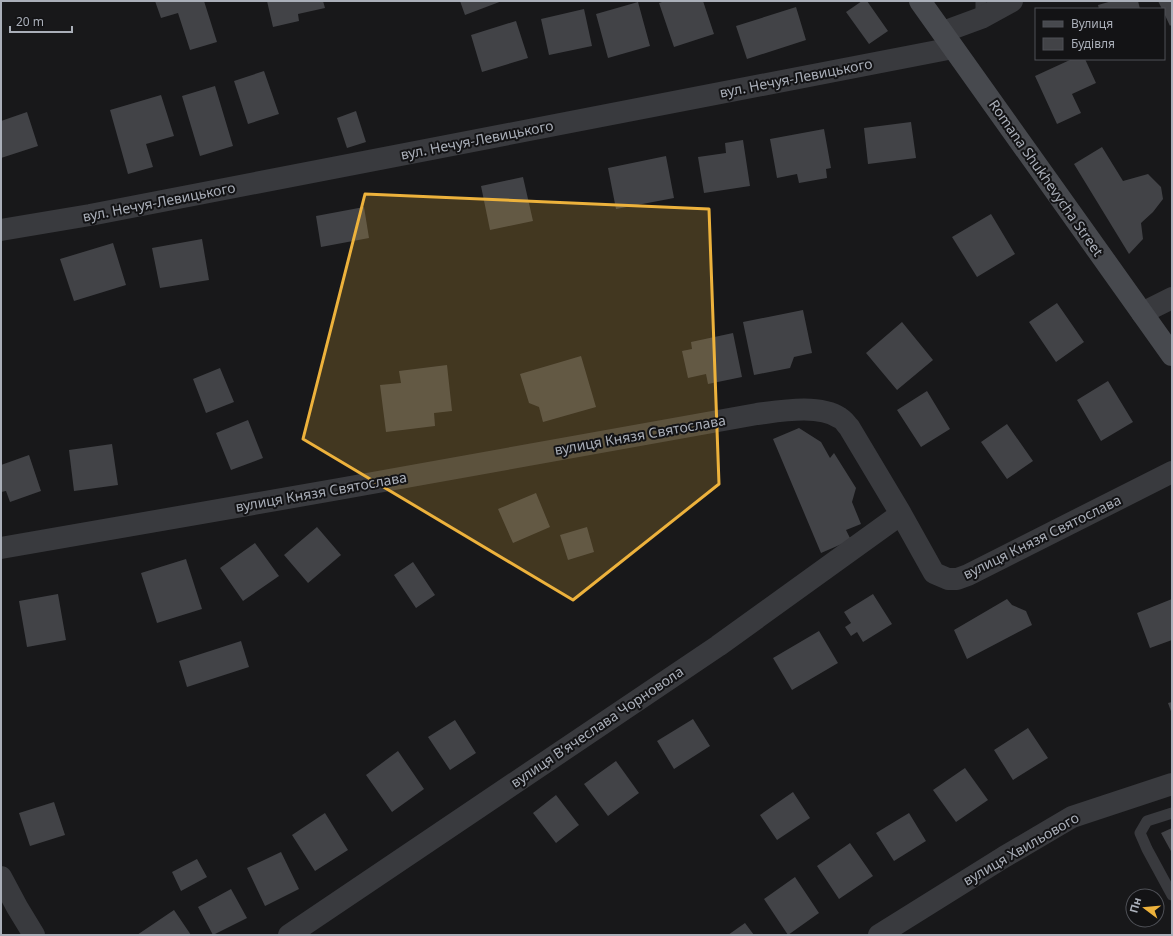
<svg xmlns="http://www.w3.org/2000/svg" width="1173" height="936" font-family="'Noto Sans',sans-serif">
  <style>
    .building { fill: #424347 }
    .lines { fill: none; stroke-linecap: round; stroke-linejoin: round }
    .lane { stroke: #393a3e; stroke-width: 11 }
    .street { stroke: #393a3e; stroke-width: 22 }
    .secondary { stroke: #47494e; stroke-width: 22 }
    .marked { fill: #edb23c; fill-opacity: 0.2; stroke: #edb23c; stroke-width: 3; stroke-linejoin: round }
    .labels { text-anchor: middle; stroke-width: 4; stroke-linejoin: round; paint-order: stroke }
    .street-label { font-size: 14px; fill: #aaafb9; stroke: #131315 }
  </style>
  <rect width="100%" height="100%" fill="#18181a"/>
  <!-- building -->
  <path class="building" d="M155,1H204L217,42L190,50L178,13L161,18Z
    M267,1H323L325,8L298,14L299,21L273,27Z
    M460,1H502L465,15Z
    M665,1H703L714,34L674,47L659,3Z
    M862,1H867L888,31L869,44L846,12Z
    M1112,1H1138L1140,9H1099L1098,5Z
    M1158,1H1172V24L1170,26L1164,13V9H1162Z
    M638,2L650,46L608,58L596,14Z
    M796,7L806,40L747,59L736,26Z
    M584,9L592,46L549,55L541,19Z
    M516,21L528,58L482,72L471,35Z
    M1072,59H1085L1096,83L1072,94L1081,113L1057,124L1035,76Z
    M264,71L279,114L248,124L234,81Z
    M215,86L233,146L200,156L182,96Z
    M161,95L174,136L146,144L153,167L128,174L110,110Z
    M356,111L366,142L347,148L337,118Z
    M27,112L38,146L1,158V121Z
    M911,122L916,158L868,164L864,128Z
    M824,129L831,168L826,169L827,178L799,183L797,174L777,178L770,139Z
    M743,140L750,186L704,193L698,157L726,153L725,143Z
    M1102,147L1123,181L1148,174L1161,187L1163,199L1153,212L1141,223L1143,239L1129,254L1074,164Z
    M666,156L674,198L616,209L608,168Z
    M523,177L533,221L490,230L481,186Z
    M364,207L369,238L321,247L316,216Z
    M991,214L1015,254L977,277L952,237Z
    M202,239L209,280L160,288L152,248Z
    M113,243L126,285L74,301L60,259Z
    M1057,303L1084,342L1056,362L1029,322Z
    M803,310L812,353L794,357L790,368L754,375L743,322Z
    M902,322L933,360L897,390L866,353Z
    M733,333L742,377L708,384L706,374L688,378L682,351L692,349L691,342Z
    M581,356L596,407L543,422L539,407L529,403L520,374Z
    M447,365L452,411L434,413L435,426L386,432L380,385L401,383L399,371Z
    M220,368L234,402L206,413L193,379Z
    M1108,381L1133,422L1101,441L1077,400Z
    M927,391L950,429L921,447L897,410Z
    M248,420L263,458L231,470L216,433Z
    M1007,424L1033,461L1007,479L981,442Z
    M799,428L821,442L830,458L834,453L856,488L852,502L861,524L846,530L851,540L821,553L773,439Z
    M112,444L118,485L74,491L69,450Z
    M29,455L41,491L10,502L6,491L1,492V465Z
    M536,493L550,527L513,543L498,509Z
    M317,527L341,555L308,583L284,555Z
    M587,527L594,552L568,560L560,535Z
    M255,543L279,576L243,601L220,568Z
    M186,559L202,609L157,623L141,573Z
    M413,562L435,595L416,608L394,575Z
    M58,594L66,640L27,647L19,601Z
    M873,594L892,624L863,642L857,632L851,636L845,627L851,623L844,612Z
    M1007,599L1012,605L1026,611L1032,625L967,659L954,630Z
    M1172,599V640L1150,648L1137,613Z
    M819,631L838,663L792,690L773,658Z
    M241,641L249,667L187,687L179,661Z
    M1172,702V714L1168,703Z
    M693,719L710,746L674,769L657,741Z
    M455,720L476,753L450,770L428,737Z
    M1028,728L1048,758L1013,780L994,750Z
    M398,751L424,789L392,812L366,775Z
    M616,761L639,793L608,816L584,784Z
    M965,768L988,800L956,822L933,790Z
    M793,792L810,818L777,840L760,815Z
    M556,795L579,825L556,843L533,813Z
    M54,802L65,835L30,846L19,813Z
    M325,813L348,850L315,871L292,835Z
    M909,813L926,841L894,861L876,833Z
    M1172,828V853L1161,833Z
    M850,843L873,876L839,899L817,866Z
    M281,852L299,889L265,906L247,868Z
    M197,859L207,877L181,891L172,872Z
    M795,877L819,913L788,935L764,899Z
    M231,889L247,918L213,935L198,907Z
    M174,910L191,935H137Z
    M745,923L754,935H728Z"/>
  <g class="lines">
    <!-- lane -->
    <path class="lane" d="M981,18V1
      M1172,813L1147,821L1140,833L1147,849L1172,895"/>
    <!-- street -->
    <path class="street" d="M943,32L981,18L1012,1
      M1,230L90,215L953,48
      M1142,313L1172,298
      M1,548L339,489L757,414C781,411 819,404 840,418C844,420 846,424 849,427L901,514L934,573L948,579H957L968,575L1172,472
      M1,877L17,907L34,935
      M289,935L718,646L901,514
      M879,935L1004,857L1072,817L1172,784"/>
    <!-- secondary -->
    <path class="secondary" d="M920,1L1172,355"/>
  </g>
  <!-- marked area -->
  <path class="marked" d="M365,194L709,209L719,484L573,600L303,439Z"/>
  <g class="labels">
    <!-- street labels -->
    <g class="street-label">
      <text transform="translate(796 78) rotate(-11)" y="5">вул. Нечуя-Левицького</text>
      <text transform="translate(477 140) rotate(-11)" y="5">вул. Нечуя-Левицького</text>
      <text transform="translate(1046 178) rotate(55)" y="5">Romana Shukhevycha Street</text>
      <text transform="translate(159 202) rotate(-11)" y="5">вул. Нечуя-Левицького</text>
      <text transform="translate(640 435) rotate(-10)" y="5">вулиця Князя Святослава</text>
      <text transform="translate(321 492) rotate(-10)" y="5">вулиця Князя Святослава</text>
      <text transform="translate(1042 537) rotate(-26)" y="5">вулиця Князя Святослава</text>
      <text transform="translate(597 727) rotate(-34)" y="5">вулиця Вʼячеслава Чорновола</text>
      <text transform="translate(1021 849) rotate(-30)" y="5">вулиця Хвильового</text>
    </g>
  </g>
  <!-- border -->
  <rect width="1173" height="936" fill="none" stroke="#aaafb9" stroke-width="4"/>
  <!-- legend -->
  <rect x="1035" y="8" width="130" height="52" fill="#131315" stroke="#4f5157"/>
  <rect x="1043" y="21" width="20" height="6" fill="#47494e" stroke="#4f5157"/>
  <text x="1071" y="28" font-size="12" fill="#aaafb9">Вулиця</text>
  <rect x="1043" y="38" width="20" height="12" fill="#424347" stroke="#4f5157"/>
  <text x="1071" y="48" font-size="12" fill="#aaafb9">Будівля</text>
  <!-- north arrow -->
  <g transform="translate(1145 908) rotate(286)"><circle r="19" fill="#131315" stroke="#4f5157"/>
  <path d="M0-3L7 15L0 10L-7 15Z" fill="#edb23c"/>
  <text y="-6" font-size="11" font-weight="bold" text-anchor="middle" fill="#aaafb9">Пн</text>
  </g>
  <!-- scale -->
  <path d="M10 26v6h62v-6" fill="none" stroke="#aaafb9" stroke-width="2"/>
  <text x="16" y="26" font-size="12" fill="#aaafb9" stroke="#131315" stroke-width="3" paint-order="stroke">20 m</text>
</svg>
